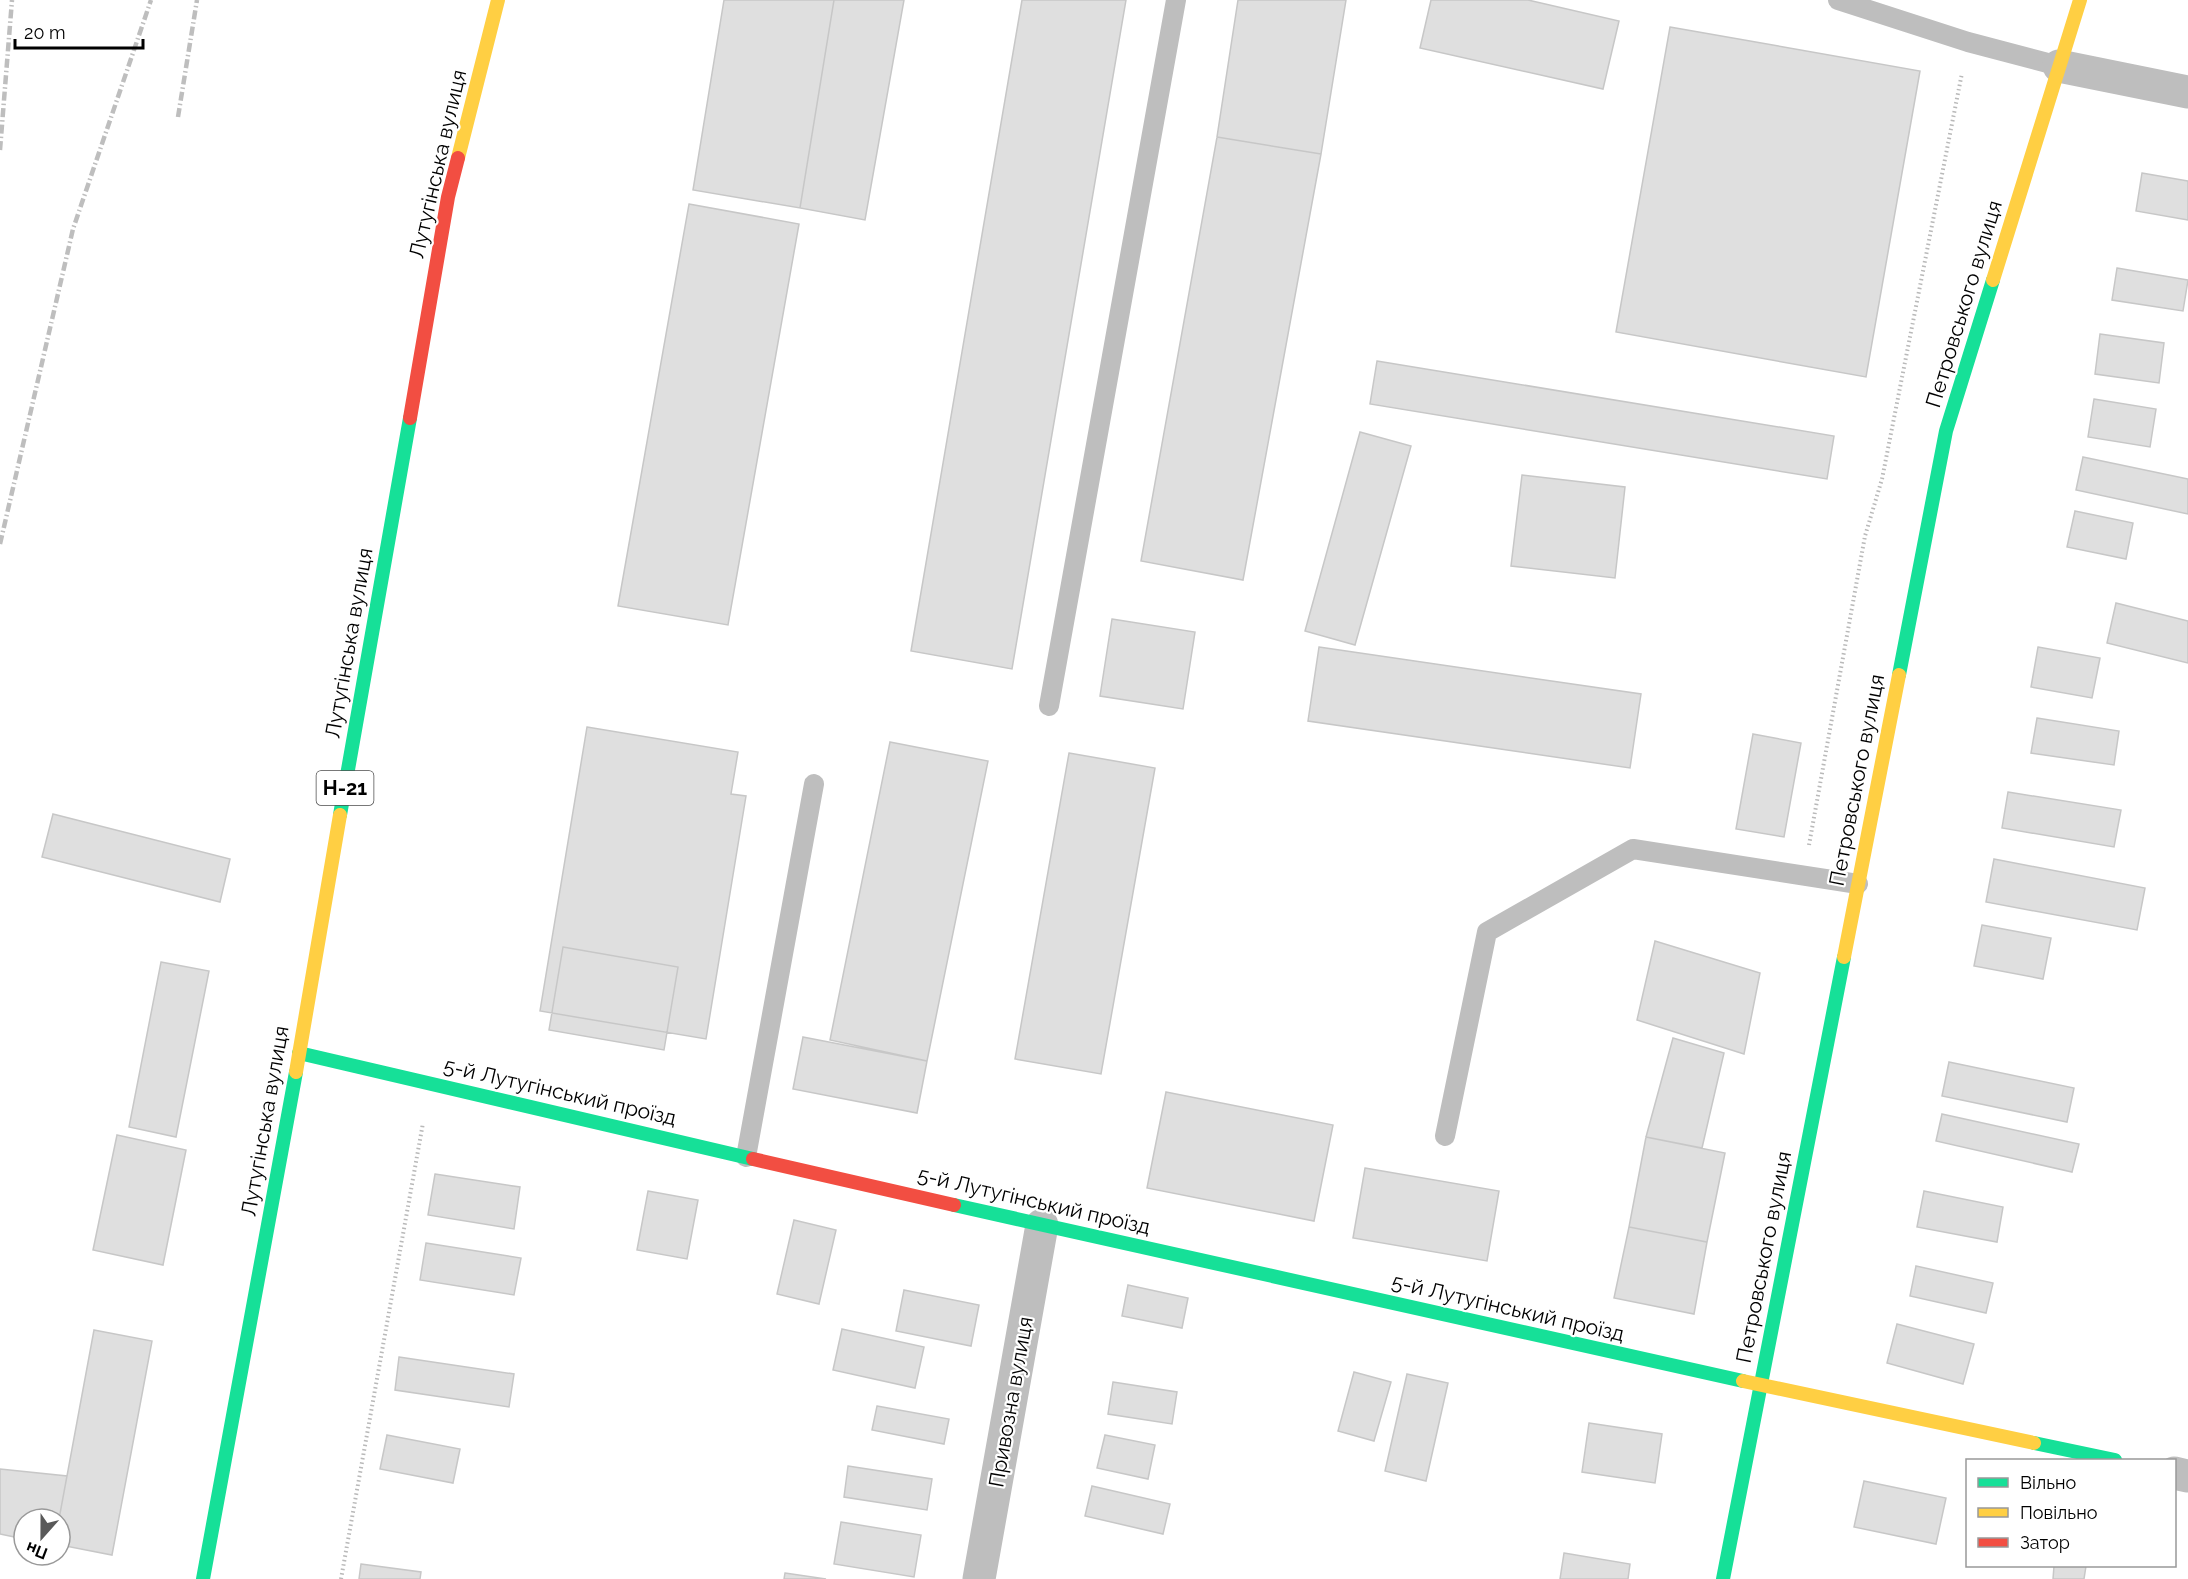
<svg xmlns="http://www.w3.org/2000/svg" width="2188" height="1579" font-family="Raleway,sans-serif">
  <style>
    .building { fill: #dfdfdf; stroke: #c7c7c7; stroke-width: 1.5 }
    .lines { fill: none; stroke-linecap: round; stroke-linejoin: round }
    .path { stroke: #b9b9b9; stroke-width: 4; stroke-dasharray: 1.5 3; stroke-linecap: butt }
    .lane { stroke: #bebebe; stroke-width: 20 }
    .street { stroke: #bebebe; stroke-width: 33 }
    .fast { stroke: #16e098; stroke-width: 14 }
    .slow { stroke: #ffcf43; stroke-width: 14 }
    .jam { stroke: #f24e42; stroke-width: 14 }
    .rail { stroke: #bebebe; stroke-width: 4.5; stroke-dasharray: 9 3 1.5 3; stroke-linecap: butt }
    .labels { text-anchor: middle; stroke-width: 4.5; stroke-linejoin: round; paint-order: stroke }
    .shield { fill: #fff; stroke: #4c4c4c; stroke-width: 1.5 }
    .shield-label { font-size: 20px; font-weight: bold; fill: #000 }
    .street-label { font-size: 21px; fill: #000; stroke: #fff }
  </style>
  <rect width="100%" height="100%" fill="#fff"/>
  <!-- building -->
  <path class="building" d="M724,0H834L800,208L693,190Z
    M834,0H904L865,220L800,208Z
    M1022,0H1126L1012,669L911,651Z
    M1238,0H1346L1321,154L1217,137Z
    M1431,0H1528L1619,21L1603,89L1420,48Z
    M1670,27L1920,71L1866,377L1616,332Z
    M1217,137L1321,154L1243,580L1141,561Z
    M2142,173L2188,181V220L2136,211Z
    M689,204L799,224L728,625L618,606Z
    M2117,268L2188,280L2183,311L2112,300Z
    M2100,334L2164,343L2159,383L2095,374Z
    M1377,361L1834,436L1827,479L1370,404Z
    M2094,399L2156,409L2150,447L2088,437Z
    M1360,432L1411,446L1355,645L1305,631Z
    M2083,457L2188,479V514L2076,490Z
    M1522,475L1625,487L1615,578L1511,566Z
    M2075,511L2133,523L2126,559L2067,547Z
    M2116,603L2188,621V663L2107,643Z
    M1112,619L1195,632L1183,709L1100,696Z
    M1319,647L1641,694L1630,768L1308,721Z
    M2038,647L2100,658L2092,698L2031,687Z
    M2037,718L2119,731L2114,765L2031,753Z
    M587,727L738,752L731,794L746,796L706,1039L540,1011Z
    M1753,734L1801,743L1784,837L1736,829Z
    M890,742L988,761L927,1061L830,1040Z
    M1069,753L1155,768L1101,1074L1015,1059Z
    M2008,792L2121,810L2114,847L2002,828Z
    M53,814L230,859L220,902L42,857Z
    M1994,859L2145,888L2137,930L1986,902Z
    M1982,925L2051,938L2043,979L1974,966Z
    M1655,941L1760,973L1744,1054L1637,1020Z
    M563,947L678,967L664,1050L549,1030Z
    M161,962L209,971L176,1137L129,1127Z
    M803,1037L927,1061L917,1113L793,1089Z
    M1673,1038L1724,1053L1702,1148L1646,1137Z
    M1949,1062L2074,1088L2067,1122L1942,1096Z
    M1166,1092L1333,1125L1314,1221L1147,1188Z
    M1942,1114L2079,1144L2072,1172L1936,1141Z
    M117,1135L186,1150L163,1265L93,1250Z
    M1646,1137L1725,1153L1707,1242L1629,1227Z
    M1365,1168L1499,1191L1487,1261L1353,1238Z
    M435,1174L520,1187L514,1229L428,1215Z
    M648,1191L698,1200L687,1259L637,1250Z
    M1924,1191L2003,1207L1997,1242L1917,1227Z
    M794,1220L836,1230L819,1304L777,1294Z
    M1629,1227L1707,1242L1694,1314L1614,1298Z
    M426,1243L521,1258L514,1295L420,1280Z
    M1916,1266L1993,1283L1986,1313L1910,1296Z
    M1128,1285L1188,1298L1182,1328L1122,1316Z
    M904,1290L979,1305L971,1346L896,1331Z
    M1897,1324L1974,1344L1963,1384L1887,1363Z
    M842,1329L924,1347L915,1388L833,1370Z
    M94,1330L152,1341L112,1555L60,1545L59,1519Z
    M399,1357L514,1374L509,1407L395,1390Z
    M1354,1372L1391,1382L1374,1441L1338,1431Z
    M1407,1374L1448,1383L1426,1481L1385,1471Z
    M1113,1382L1177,1392L1172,1424L1108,1414Z
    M877,1406L949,1419L944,1444L872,1430Z
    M1589,1423L1662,1434L1655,1483L1582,1472Z
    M387,1435L460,1449L453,1483L380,1469Z
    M1105,1435L1155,1445L1148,1479L1097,1468Z
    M848,1466L932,1479L927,1510L844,1497Z
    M0,1469L67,1476L59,1519H24V1539L0,1534Z
    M1864,1481L1946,1498L1936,1544L1854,1527Z
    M1092,1486L1170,1504L1163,1534L1085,1516Z
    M841,1522L921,1535L914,1577L834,1564Z
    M1564,1553L1630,1564L1628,1579H1560Z
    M361,1564L421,1572L420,1579H359Z
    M2054,1566H2086L2084,1579H2053Z
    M785,1573L826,1579H784Z"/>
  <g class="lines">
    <!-- path -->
    <path class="path" d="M1809,845L1865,536L1882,479L1962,73
      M341,1579L423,1123"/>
    <!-- lane -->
    <path class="lane" d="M1838,0L1968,42L2059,66
      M1049,706L1176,0
      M1445,1136L1487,932L1633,849L1858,884
      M746,1157L814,784"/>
    <!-- street -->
    <path class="street" d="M2059,66L2188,92
      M2174,1473L2188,1476
      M979,1579L1042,1225"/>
    <!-- fast -->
    <path class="fast" d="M1899,675L1946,431L1993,280
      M340,815L410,418
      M299,1053L753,1159
      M954,1205L1743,1381
      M2034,1443L2115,1460
      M203,1579L296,1072
      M1723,1579L1844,957"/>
    <!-- slow -->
    <path class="slow" d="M458,158L498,0
      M1993,280L2080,0
      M1844,957L1899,675
      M296,1072L340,815
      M1743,1381L2034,1443"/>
    <!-- jam -->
    <path class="jam" d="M410,418L448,197L458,158
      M753,1159L954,1205"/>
    <!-- rail -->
    <path class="rail" d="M178,117L197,0
      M0,150L12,0
      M0,544L73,229L151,0"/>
  </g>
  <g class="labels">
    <!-- shield labels -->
    <rect class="shield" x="316.5" y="771" width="57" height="34" rx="4.5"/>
    <g class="shield-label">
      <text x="345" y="795">Н-21</text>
    </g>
    <!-- street labels -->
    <g class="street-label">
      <text transform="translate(438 164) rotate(-77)" y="7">Лутугінська вулиця</text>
      <text transform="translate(1964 304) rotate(-73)" y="7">Петровського вулиця</text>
      <text transform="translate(349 643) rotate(-80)" y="7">Лутугінська вулиця</text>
      <text transform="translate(1857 780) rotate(-79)" y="7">Петровського вулиця</text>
      <text transform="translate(560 1092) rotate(13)" y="7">5-й Лутугінський проїзд</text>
      <text transform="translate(265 1121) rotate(-80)" y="7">Лутугінська вулиця</text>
      <text transform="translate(1034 1201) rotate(13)" y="7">5-й Лутугінський проїзд</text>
      <text transform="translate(1764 1257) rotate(-79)" y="7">Петровського вулиця</text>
      <text transform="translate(1508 1308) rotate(13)" y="7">5-й Лутугінський проїзд</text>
      <text transform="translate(1011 1402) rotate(-80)" y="7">Привозна вулиця</text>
    </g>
  </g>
  <!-- legend -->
  <rect x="1966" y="1459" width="210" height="108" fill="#ffffff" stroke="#999999" stroke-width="1.5"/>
  <rect x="1978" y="1478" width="30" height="9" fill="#16e098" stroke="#999999" stroke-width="1.5"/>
  <text x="2020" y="1489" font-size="18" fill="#000000">Вільно</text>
  <rect x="1978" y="1508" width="30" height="9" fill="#ffcf43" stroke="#999999" stroke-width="1.5"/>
  <text x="2020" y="1519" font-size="18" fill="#000000">Повільно</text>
  <rect x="1978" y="1538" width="30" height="9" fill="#f24e42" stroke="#999999" stroke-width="1.5"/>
  <text x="2020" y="1549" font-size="18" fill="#000000">Затор</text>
  <!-- north arrow -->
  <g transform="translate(42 1537) rotate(201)"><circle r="28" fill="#ffffff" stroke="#999999" stroke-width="1.5"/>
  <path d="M0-4.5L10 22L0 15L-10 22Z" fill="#595959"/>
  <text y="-9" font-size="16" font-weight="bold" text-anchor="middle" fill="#000000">Пн</text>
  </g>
  <!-- scale -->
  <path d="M15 39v9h128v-9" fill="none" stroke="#000000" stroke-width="3"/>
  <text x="24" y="39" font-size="18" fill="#000000" stroke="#ffffff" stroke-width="4.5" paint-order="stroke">20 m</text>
</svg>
